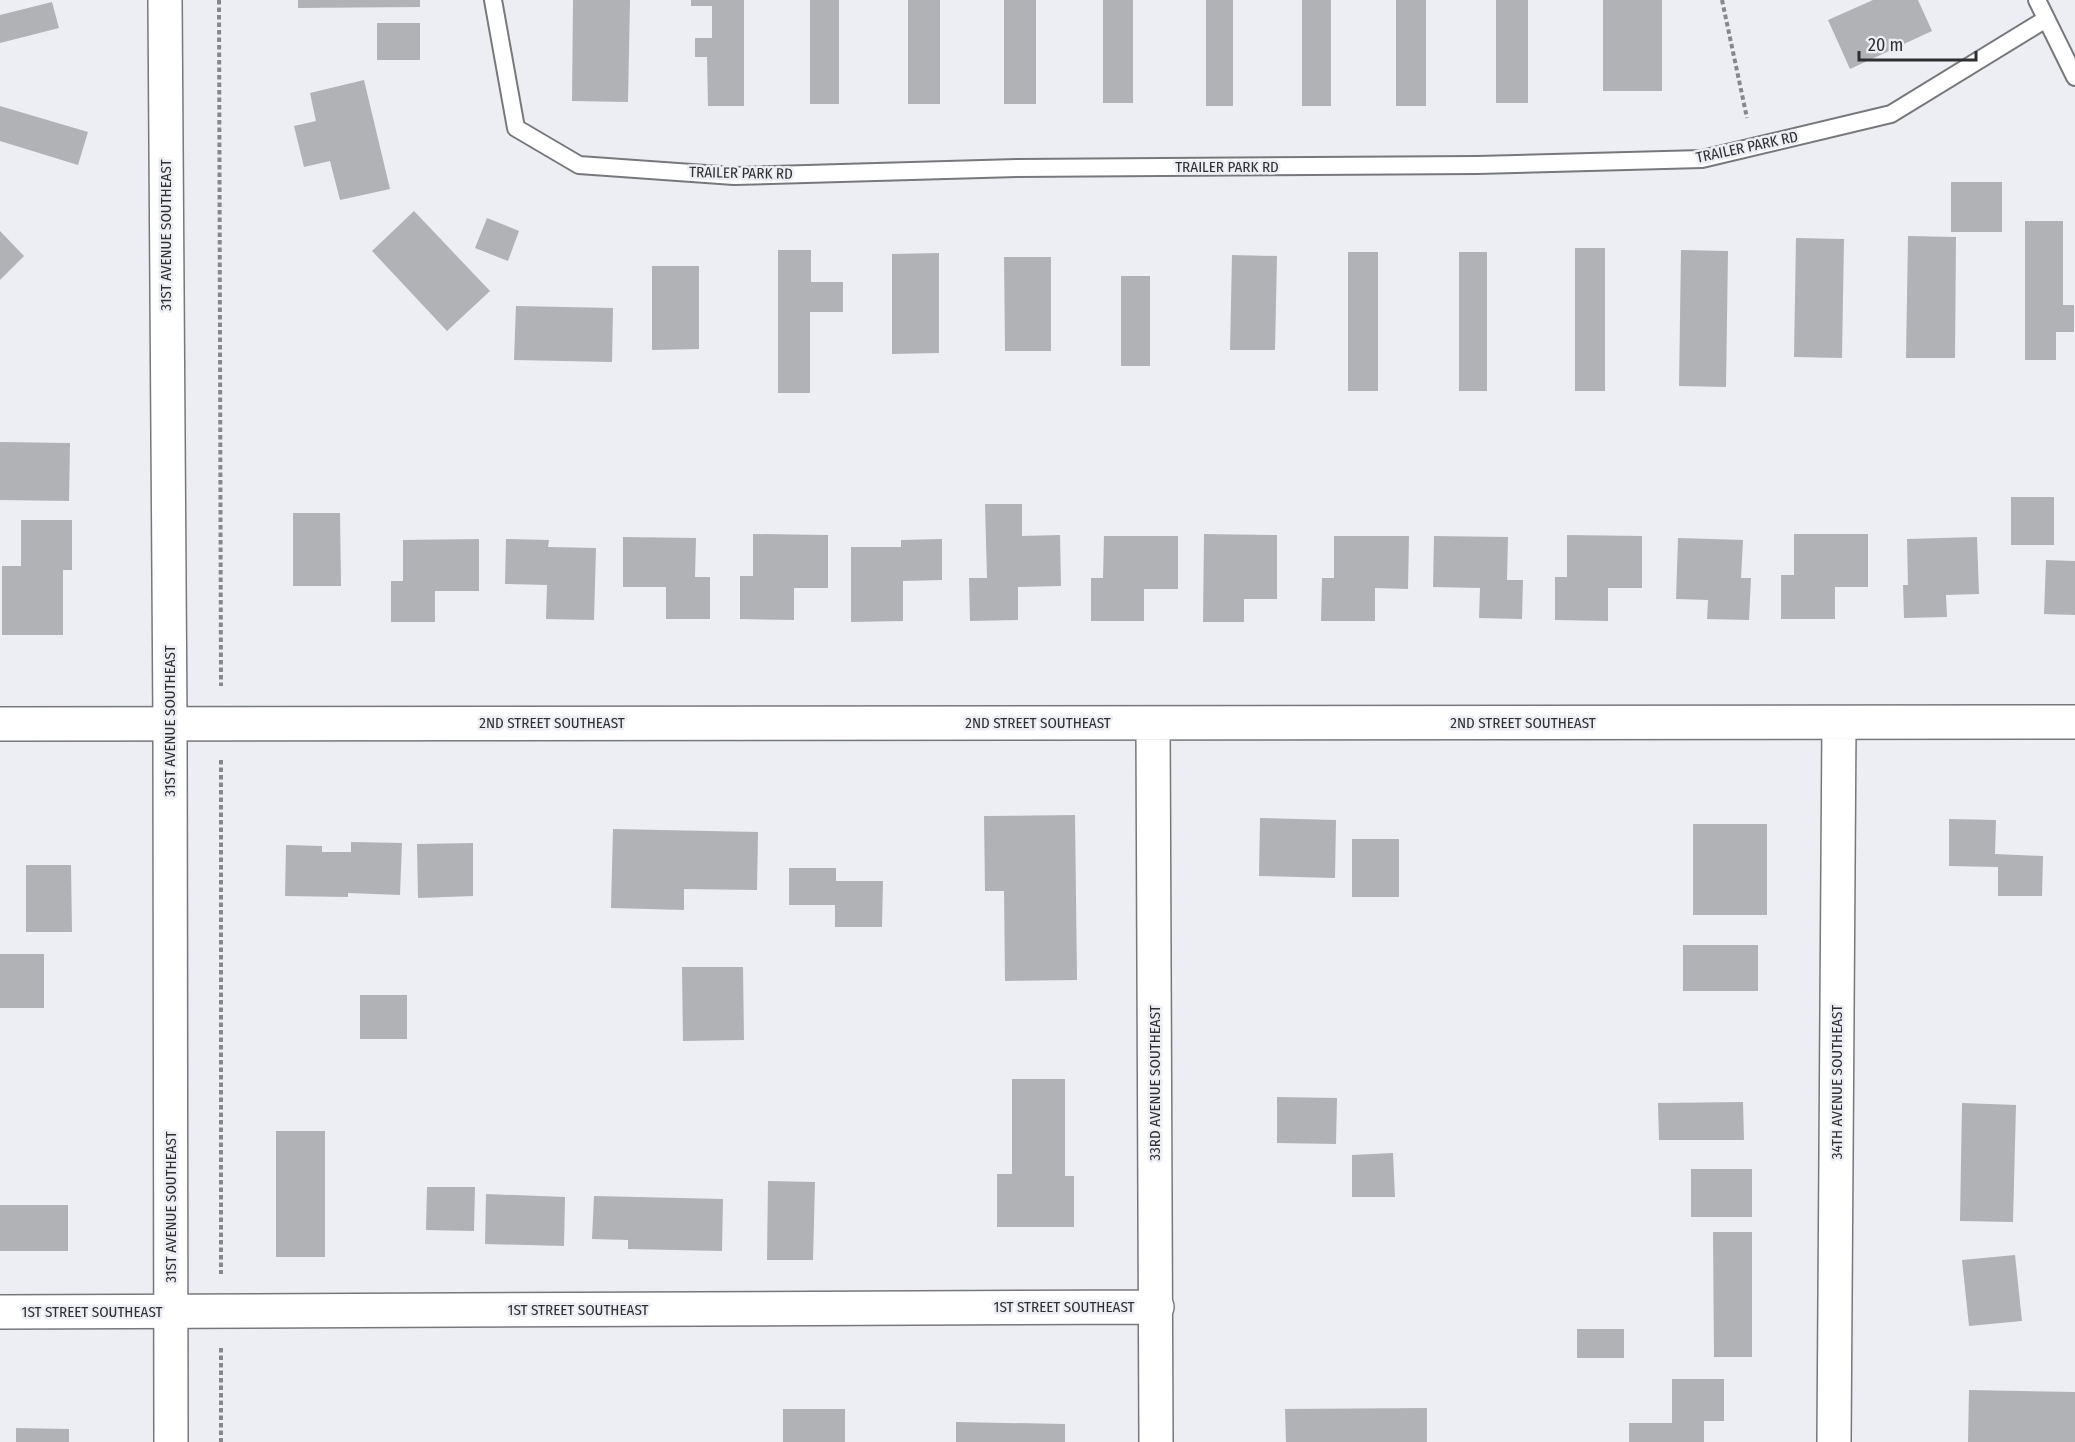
<svg xmlns="http://www.w3.org/2000/svg" width="2075" height="1442" font-family="'Fira Sans Condensed',sans-serif">
  <style>
    .building { fill: #b1b2b6 }
    .lines { fill: none; stroke-linecap: round; stroke-linejoin: round }
    .lane-casing { stroke: #77787c; stroke-width: 20 }
    .street-casing { stroke: #77787c; stroke-width: 36 }
    .secondary-casing { stroke: #77787c; stroke-width: 36 }
    .path { stroke: #85878a; stroke-width: 4; stroke-dasharray: 4.5 3; stroke-linecap: butt }
    .lane { stroke: #fff; stroke-width: 16 }
    .street { stroke: #fff; stroke-width: 33 }
    .secondary { stroke: #fff; stroke-width: 33 }
    .labels { text-anchor: middle; stroke-width: 5; stroke-linejoin: round; paint-order: stroke }
    .street-label { font-size: 15px; fill: #2e2f31; stroke: #eceef3 }
  </style>
  <rect width="100%" height="100%" fill="#eceef3"/>
  <!-- building -->
  <path class="building" d="M298,0H420V7L298,8Z
    M573,0H630L628,102L572,101Z
    M691,0H744V106H708L707,57H695V38H712V6H691Z
    M810,0H839V104H810Z
    M908,0H940V104H908Z
    M1004,0H1036V104H1004Z
    M1103,0H1133V103H1103Z
    M1206,0H1233V106H1206Z
    M1302,0H1331V106H1302Z
    M1396,0H1426V106H1396Z
    M1496,0H1528V103H1496Z
    M1603,0H1662V91H1603Z
    M1873,0H1918L1932,31L1850,69L1828,20Z
    M52,2L59,28L0,43V15Z
    M377,23H420V60H377Z
    M364,80L390,189L340,200L330,161L304,167L294,126L316,121L310,93Z
    M0,106L88,132L78,165L0,141Z
    M1951,182H2002V232H1951Z
    M414,211L490,291L447,331L372,251Z
    M487,218L519,231L508,261L475,248Z
    M2025,221H2063V305H2074V332H2056V360H2025Z
    M0,231L24,256L0,280Z
    M1908,236L1956,237L1955,358H1906Z
    M1796,238L1844,239L1842,358L1794,357Z
    M1575,248H1605V391H1575Z
    M778,250H811V282H843V312H810V393H778Z
    M1681,250L1728,251L1726,387L1679,386Z
    M1348,252H1378V391H1348Z
    M1459,252H1487V391H1459Z
    M939,253V353L892,354V254Z
    M1232,255L1277,256L1275,350H1230Z
    M1004,257H1051V351H1005Z
    M652,266H699V349L652,350Z
    M1121,276H1150V366H1121Z
    M516,306L613,308L612,362L514,360Z
    M0,442L70,443L69,501L0,500Z
    M2011,497H2054V545H2011Z
    M985,504H1022V536L1060,535L1061,586L1018,587V620L970,621L969,578H987Z
    M293,513H340L341,586H293Z
    M21,520H72V570H63V635H2V566H21Z
    M753,534L828,535V588H794V620L740,619V576H753Z
    M1204,534L1277,535V599H1244V622H1203Z
    M1794,534H1868V587H1835V619H1781V575H1794Z
    M1567,535L1642,536V588H1608V621L1555,620V577H1567Z
    M1104,536H1178V589H1144V621H1091V578H1103Z
    M1334,536H1409L1408,589L1375,588V621H1321L1322,578H1334Z
    M1434,536L1508,537L1507,580H1523L1522,619L1479,618L1480,588L1433,587Z
    M623,537L696,538L695,577H710V619H666V587H623Z
    M1977,537L1979,594L1946,595L1947,617L1904,618L1903,585H1908L1907,539Z
    M1678,538L1743,540L1741,578H1751L1749,620L1707,619L1708,600L1676,599Z
    M479,539V591H435V622H391V581H403V540Z
    M506,539L549,540L548,547L596,548L594,620L546,619L547,585L505,584Z
    M942,539V580L903,581V621L851,622V547H901V540Z
    M2046,560L2075,561V615L2044,614Z
    M1075,815L1077,980L1005,981L1004,891H985L984,816Z
    M1260,818L1336,820L1335,878L1259,876Z
    M1949,819L1996,820L1995,854L2043,856L2042,896H1998V867L1949,866Z
    M1693,824H1767V915H1693Z
    M613,829L758,832L757,890L684,889V910L611,908Z
    M1352,839H1399V897H1352Z
    M351,842L402,843L400,895L348,893V897L285,896L286,845L322,846V852H351Z
    M473,843V896L418,898L417,844Z
    M26,865H71L72,932H26Z
    M789,868H836V881H883L882,927H835V905H789Z
    M1683,945H1758V991H1683Z
    M0,954H44V1008H0Z
    M682,967H743L744,1040L683,1041Z
    M360,995H407V1039H360Z
    M1012,1079H1065V1176H1074V1227H997V1174H1012Z
    M1277,1097L1337,1098L1336,1144L1277,1143Z
    M1743,1102L1744,1140H1659L1658,1103Z
    M1962,1103L2016,1105L2013,1222L1960,1221Z
    M276,1131H325V1257H276Z
    M1393,1153L1395,1197H1352V1155Z
    M1691,1169H1752V1217H1691Z
    M768,1181L815,1182L813,1260H767Z
    M427,1187H475L474,1231L426,1230Z
    M486,1194L565,1197L564,1246L485,1244Z
    M594,1196L723,1199L722,1251L628,1249V1240L592,1239Z
    M0,1205H68V1251H0Z
    M1713,1232H1752V1357H1714Z
    M2015,1255L2022,1321L1969,1326L1962,1260Z
    M1577,1329H1624V1358H1577Z
    M1672,1379H1724V1421H1704V1442H1629V1423H1672Z
    M1969,1390L2075,1392V1442H1968Z
    M1427,1408V1442H1286L1285,1409Z
    M783,1409H845V1442H783Z
    M956,1422L1065,1424V1442H956Z
    M16,1428L69,1429V1442H16Z"/>
  <g class="lines">
    <defs>
      <path id="lane" d="M493,0L516,128L579,165L734,176L1017,168L1477,165L1702,159L1891,114L2046,19
        M2037,0L2075,77"/>
      <path id="street" d="M1153,723L1156,1442
        M0,724L2075,722
        M0,1312L1157,1307
        M1834,1442L1839,723"/>
      <path id="secondary" d="M165,0L170,723L171,1442"/>
    </defs>
    <!-- lane casing -->
    <use href="#lane" class="lane-casing"/>
    <!-- street casing -->
    <use href="#street" class="street-casing"/>
    <!-- secondary casing -->
    <use href="#secondary" class="secondary-casing"/>
    <!-- path -->
    <path class="path" d="M219,0L221,686
      M1722,0L1747,118
      M221,760V1274
      M221,1348V1442"/>
    <!-- lane -->
    <use href="#lane" class="lane"/>
    <!-- street -->
    <use href="#street" class="street"/>
    <!-- secondary -->
    <use href="#secondary" class="secondary"/>
  </g>
  <g class="labels">
    <!-- street labels -->
    <g class="street-label">
      <text transform="translate(1747 147) rotate(-12)" y="5">TRAILER PARK RD</text>
      <text x="1227" y="172">TRAILER PARK RD</text>
      <text transform="translate(741 173) rotate(1)" y="5">TRAILER PARK RD</text>
      <text transform="translate(166 235) rotate(-90)" y="5">31ST AVENUE SOUTHEAST</text>
      <text transform="translate(170 721) rotate(-90)" y="5">31ST AVENUE SOUTHEAST</text>
      <text x="552" y="728">2ND STREET SOUTHEAST</text>
      <text x="1038" y="728">2ND STREET SOUTHEAST</text>
      <text x="1523" y="728">2ND STREET SOUTHEAST</text>
      <text transform="translate(1837 1082) rotate(-90)" y="5">34TH AVENUE SOUTHEAST</text>
      <text transform="translate(1155 1083) rotate(-90)" y="5">33RD AVENUE SOUTHEAST</text>
      <text transform="translate(171 1207) rotate(-90)" y="5">31ST AVENUE SOUTHEAST</text>
      <text x="1064" y="1312">1ST STREET SOUTHEAST</text>
      <text x="578" y="1315">1ST STREET SOUTHEAST</text>
      <text x="92" y="1317">1ST STREET SOUTHEAST</text>
    </g>
  </g>
  <!-- scale -->
  <path d="M1859 51v9h117v-9" fill="none" stroke="#2e2f31" stroke-width="3"/>
  <text x="1868" y="51" font-size="18" fill="#2e2f31" stroke="#eceef3" stroke-width="4.5" paint-order="stroke">20 m</text>
</svg>
